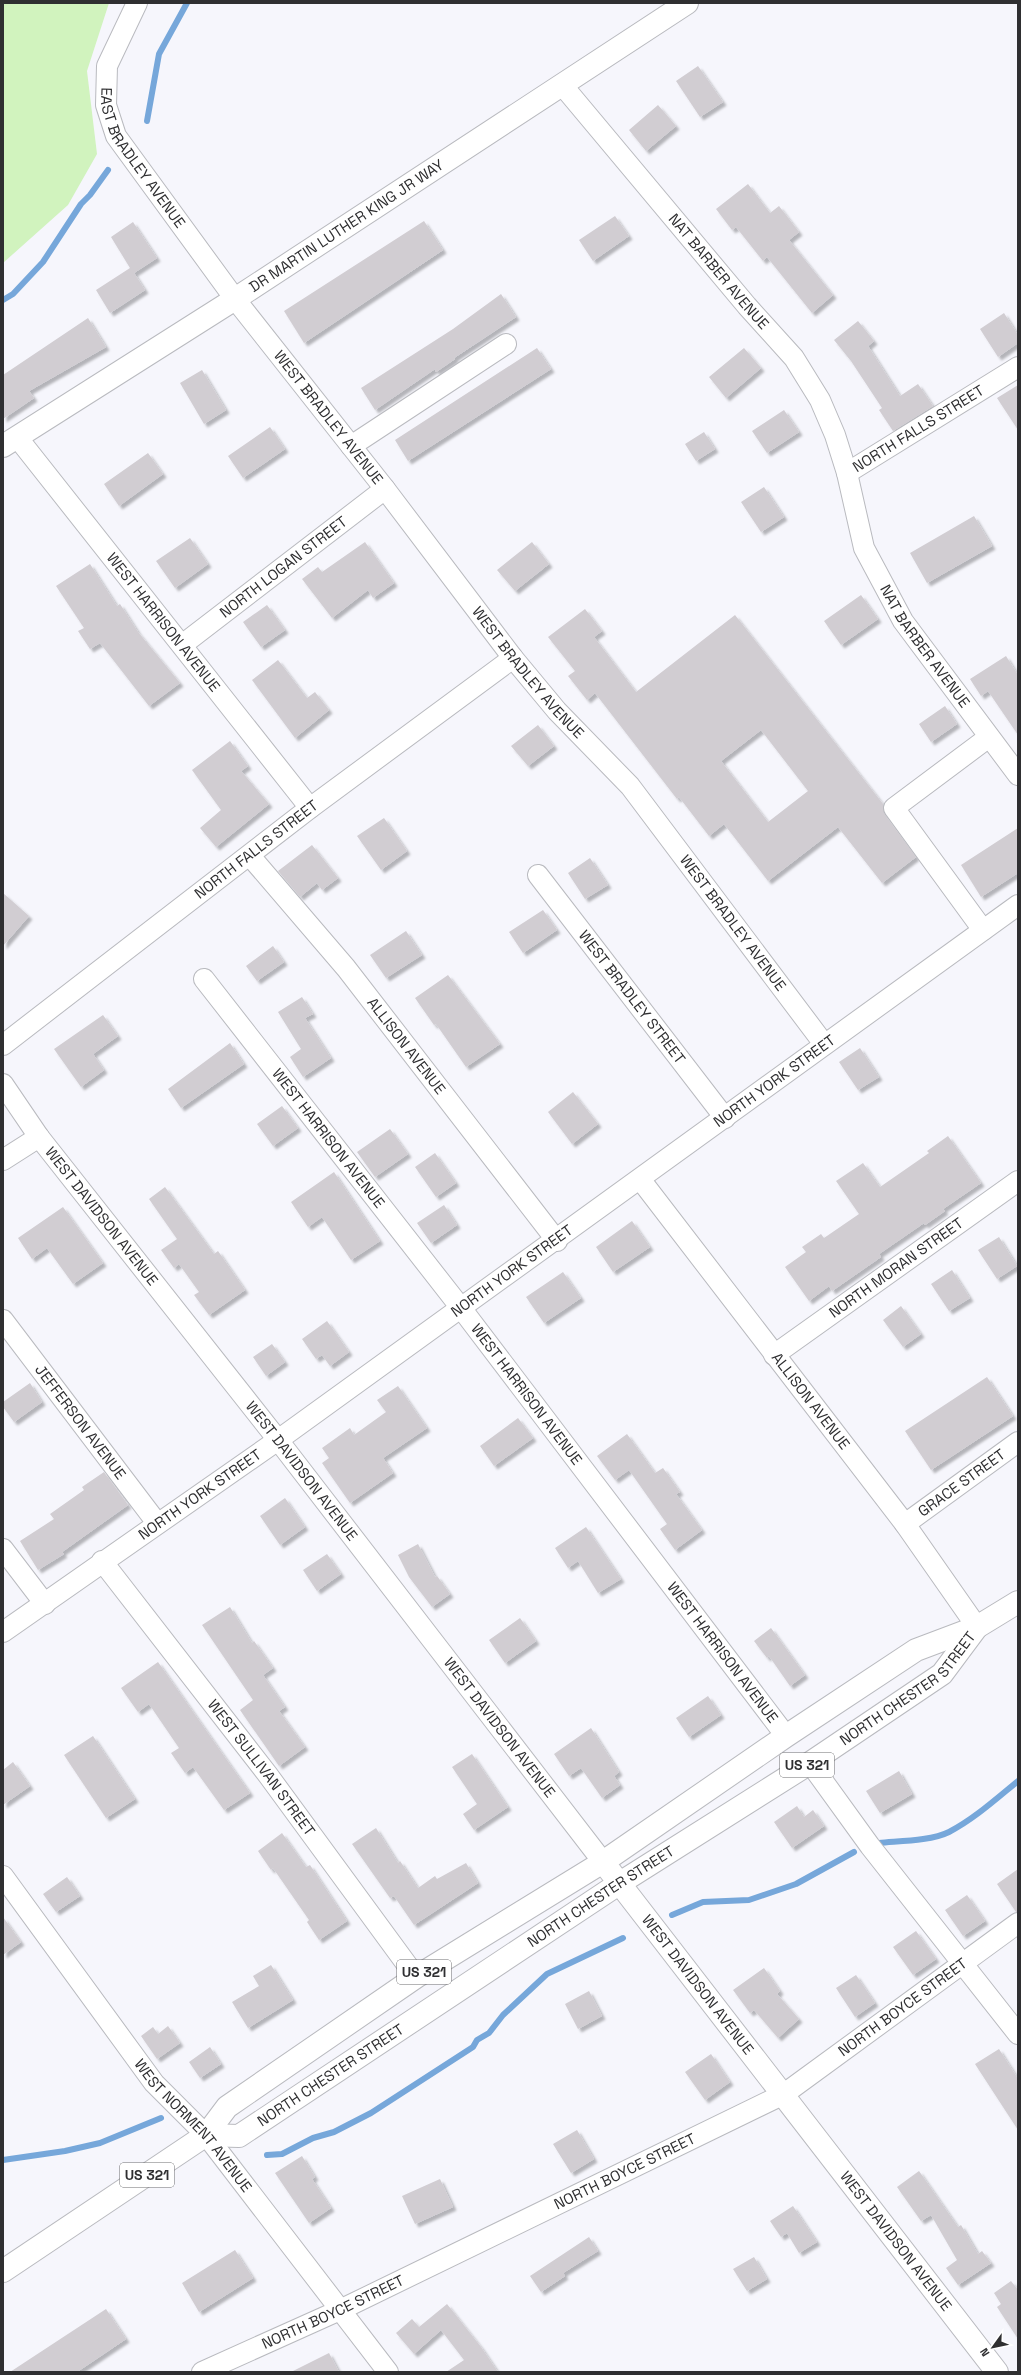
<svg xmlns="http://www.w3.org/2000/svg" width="1021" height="2375" font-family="'Space Grotesk',sans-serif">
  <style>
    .green { fill: #d1f3be }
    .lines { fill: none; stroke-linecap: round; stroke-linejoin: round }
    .stream { stroke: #76a7da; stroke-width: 6 }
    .building { fill: #d1cdd2; fill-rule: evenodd; filter: url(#shadow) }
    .street-casing { stroke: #b9babf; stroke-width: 22 }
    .secondary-casing { stroke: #b9babf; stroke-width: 24 }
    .primary-casing { stroke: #b9babf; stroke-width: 24 }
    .street { stroke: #fff; stroke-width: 20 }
    .secondary { stroke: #fff; stroke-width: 22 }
    .primary { stroke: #fff; stroke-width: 22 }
    .labels { text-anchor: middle; stroke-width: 3; stroke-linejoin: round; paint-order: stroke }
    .shield { fill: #fff; stroke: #6d6d6f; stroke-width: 1 }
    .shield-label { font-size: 14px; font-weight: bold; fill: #2f2f31 }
    .street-label { font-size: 15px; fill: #2f2f31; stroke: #fff }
  </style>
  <defs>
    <filter id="shadow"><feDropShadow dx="3.5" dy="3.5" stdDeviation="1" flood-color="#0004"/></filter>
  </defs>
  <rect width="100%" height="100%" fill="#f6f6fc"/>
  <!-- green -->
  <path class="green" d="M3,3H109L87,71L97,154L68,205L3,263Z"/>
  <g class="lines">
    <!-- stream -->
    <path class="stream" d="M147,121L159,54L187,3
      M3,300L13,294L43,262L81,204L90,195L108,170
      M879,1843C899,1841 931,1841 949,1832C974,1819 996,1799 1018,1781
      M672,1915L703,1902L749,1900L796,1884L854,1852
      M267,2155L282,2154L313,2138L334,2132L371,2113L473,2047L477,2040L489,2033L503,2015L547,1974L623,1938
      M3,2160L65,2151L100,2143L161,2118"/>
  </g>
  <!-- building -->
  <path class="building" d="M698,66L723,102L700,117L676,81Z
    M658,105L676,126L646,151L629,130Z
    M748,184L770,213L779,206L799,232L789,240L833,295L812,313L767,257L763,261L736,227L732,230L716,209Z
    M615,216L629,236L593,261L579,240Z
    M424,221L443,250L304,343L284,311Z
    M133,222L157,258L134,273L145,290L110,313L96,290L130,268L111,237Z
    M501,294L516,317L454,358L455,359L436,372L435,369L375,410L361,388L453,329Z
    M1004,313L1018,335V343L998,357L980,329Z
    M88,318L106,347L29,391L34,398L3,419V375Z
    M858,321L874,341L868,346L900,396L918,384L933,406L893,431L879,410L882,408L851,361L834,340Z
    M537,348L551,369L408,461L395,440Z
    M744,348L761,368L726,398L709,377Z
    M202,370L226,410L204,424L180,383Z
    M1018,385V430L997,398Z
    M784,410L799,432L767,453L752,431Z
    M270,427L285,449L243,478L228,456Z
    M704,432L715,449L696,461L685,444Z
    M148,453L163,474L119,506L104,484Z
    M764,487L784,517L761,532L741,502Z
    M974,516L992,546L927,583L910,553Z
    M190,538L208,564L175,588L156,561Z
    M365,542L394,583L373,598L368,590L332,618L302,579L318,567L322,572Z
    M532,542L549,564L515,591L497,570Z
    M90,564L117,606L120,604L138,632L180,683L149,706L100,643L90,649L78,631L84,628L56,586Z
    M861,595L878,619L841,645L824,621Z
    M267,605L285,630L261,647L243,622Z
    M585,609L602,631L594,637L636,692L735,615L883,804L885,815L916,857L882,883L838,827L768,881L724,824L709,836L679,797L677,799L595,693L587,700L568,676L575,671L548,637ZM761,730L808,791L768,822L721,761Z
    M1006,656L1018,675V735L988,691L981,696L970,679Z
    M278,660L307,698L315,692L329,710L295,738L252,680Z
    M945,706L957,724L931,742L919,724Z
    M538,725L554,746L528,766L511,746Z
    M230,741L248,766L241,771L269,804L216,847L200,828L221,810L192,770Z
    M384,818L407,851L381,870L357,836Z
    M1018,828V873L981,897L961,865Z
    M312,845L338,878L322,890L317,883L300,897L278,871Z
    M590,858L608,885L585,899L568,873Z
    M3,893L29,916L3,946Z
    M543,910L557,930L523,953L509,932Z
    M406,931L422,955L386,978L370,955Z
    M273,946L284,962L257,981L246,966Z
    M448,975L500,1044L466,1067L436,1024L434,1025L415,998Z
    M302,997L313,1014L305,1018L331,1058L303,1077L290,1057L301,1049L278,1012Z
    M103,1015L118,1036L93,1054L104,1070L81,1087L54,1049Z
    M230,1043L244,1064L181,1108L168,1089Z
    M860,1048L879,1077L858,1090L839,1062Z
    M573,1092L598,1124L572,1144L548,1112Z
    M282,1106L298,1128L273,1146L257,1124Z
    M390,1129L408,1154L375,1177L357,1152Z
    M948,1136L981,1183L943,1209L945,1211L925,1225L924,1223L879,1254L881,1257L832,1291L829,1286L809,1301L785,1267L806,1252L802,1247L821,1234L824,1238L859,1214L836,1181L863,1163L880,1187L929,1153L927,1151Z
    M435,1153L456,1183L436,1197L415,1167Z
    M334,1172L380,1241L351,1260L322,1217L308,1227L291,1202Z
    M165,1187L214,1254L218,1251L245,1290L209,1315L194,1295L199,1292L179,1264L174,1268L161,1250L177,1239L149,1199Z
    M444,1205L457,1225L431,1243L417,1223Z
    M63,1207L103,1263L73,1284L47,1248L32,1259L18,1238Z
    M632,1221L650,1247L613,1272L596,1247Z
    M999,1237L1017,1266L997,1279L978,1250Z
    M952,1270L970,1298L949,1311L931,1284Z
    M563,1272L581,1298L544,1323L526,1297Z
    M901,1306L921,1334L903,1347L883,1320Z
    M327,1321L349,1352L330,1366L322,1355L316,1359L302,1339Z
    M272,1344L285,1362L266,1376L253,1357Z
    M987,1377L1013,1416L931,1470L905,1431Z
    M30,1383L42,1402L14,1422L3,1407V1402Z
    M398,1386L427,1428L383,1458L393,1473L350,1503L322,1463L329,1458L322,1448L350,1428L354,1435L386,1412L377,1400Z
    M518,1418L533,1438L494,1466L480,1446Z
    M627,1434L655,1473L663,1468L680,1492L676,1494L702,1530L675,1550L660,1529L667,1524L629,1470L615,1480L597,1456Z
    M104,1472L128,1505L62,1552L64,1554L38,1570L20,1541L54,1519L50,1514L84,1490L82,1487Z
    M285,1498L305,1527L280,1545L260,1516Z
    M586,1527L621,1579L598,1593L578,1561L568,1568L555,1548Z
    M418,1544L435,1577L437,1576L450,1594L432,1607L409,1577L398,1555Z
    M327,1554L341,1574L317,1591L303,1570Z
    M230,1607L252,1643L254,1641L273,1668L263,1675L285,1707L279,1711L305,1747L279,1766L240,1710L253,1700L202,1625Z
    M520,1618L536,1641L505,1663L489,1640Z
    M771,1628L805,1675L790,1686L769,1656L767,1658L754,1641Z
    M158,1662L250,1793L224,1810L193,1767L185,1773L171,1753L179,1748L149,1704L138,1712L121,1688Z
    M708,1696L721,1715L689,1737L676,1718Z
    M591,1728L619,1772L614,1776L620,1785L602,1798L581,1768L569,1776L554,1754Z
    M93,1736L135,1799L106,1818L64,1755Z
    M472,1754L508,1807L474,1830L463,1814L477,1804L452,1767Z
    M13,1762L30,1786L3,1805V1770Z
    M899,1771L912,1794L880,1813L866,1791Z
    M797,1806L804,1817L813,1810L824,1826L792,1848L774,1822Z
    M376,1828L398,1863L400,1861L418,1888L435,1876L437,1879L466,1863L478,1883L414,1925L394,1896L390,1898L352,1844Z
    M282,1833L306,1867L310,1865L347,1921L319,1940L307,1922L309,1920L273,1868L271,1870L258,1851Z
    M1018,1869V1912H1016L997,1884Z
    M67,1877L80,1896L56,1912L43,1894Z
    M967,1895L985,1921L963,1936L945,1910Z
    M3,1917L21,1942L3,1955Z
    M916,1931L936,1959L913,1975L893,1947Z
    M271,1965L293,2000L248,2028L232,2002L259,1986L253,1976Z
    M764,1968L780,1991L777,1994L799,2019L778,2038L754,2010L750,2013L733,1990Z
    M856,1975L875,2003L855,2017L836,1988Z
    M589,1991L602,2016L578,2029L565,2004Z
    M168,2026L180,2043L157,2059L141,2036L153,2027L158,2034Z
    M210,2047L221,2064L200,2078L189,2062Z
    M999,2049L1018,2079V2130L975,2064Z
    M711,2054L730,2082L705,2100L685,2072Z
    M577,2130L594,2159L571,2173L553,2144Z
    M302,2156L315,2177L312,2179L331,2208L309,2223L275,2173Z
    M919,2171L958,2227L961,2225L978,2254L982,2251L991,2263L958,2285L946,2268L957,2260L931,2215L921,2221L897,2187Z
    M440,2179L453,2207L415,2224L402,2196Z
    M793,2206L817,2242L799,2253L787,2233L781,2237L770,2221Z
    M589,2237L598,2251L563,2273L565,2276L541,2292L530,2276Z
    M235,2250L253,2278L199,2312L182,2283Z
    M754,2257L767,2279L747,2291L733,2269Z
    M1011,2281L1018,2290V2339L997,2307L1001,2304L994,2293Z
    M447,2304L481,2347L498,2372H446L464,2360L441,2330L414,2354L396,2333L412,2319L419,2327Z
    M106,2309L126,2339L77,2372H10Z
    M329,2353L339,2372H291Z"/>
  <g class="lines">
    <defs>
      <g id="street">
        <path id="s1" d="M137,3L107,66L106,105L116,136L235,299L385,489L513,658L557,711L630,786L824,1044"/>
        <path id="s2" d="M563,86L747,306L794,358L820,400L835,435L847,473L864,548L903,621L1018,775"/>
        <path id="s3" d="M17,437L310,808"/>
        <path d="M351,446L506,344"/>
        <path id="s4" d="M847,473L1018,367"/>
        <path id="s5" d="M182,645L385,489"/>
        <path id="s6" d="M250,856L346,968L557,1241"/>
        <path id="s7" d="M538,875L725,1118"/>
        <path d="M983,930L894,808L989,737"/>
        <path id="s8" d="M204,979L461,1308L786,1736"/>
        <path id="s9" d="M3,1045L310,808L513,658"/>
        <path id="s10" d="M3,1084L39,1137L278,1440L603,1862"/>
        <path d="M3,1160L39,1137"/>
        <path id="s11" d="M640,1179L905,1524L977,1627"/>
        <path id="s12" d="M3,1320L157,1523"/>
        <path id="s13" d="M774,1355L1018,1181"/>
        <path id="s14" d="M905,1524L1018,1442"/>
        <path d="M3,1549L45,1604"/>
        <path id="s15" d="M102,1561L268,1775L416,1977"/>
        <path id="s16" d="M3,1632L278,1440L1018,905"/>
        <path d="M810,1763L870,1846L1018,2034"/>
        <path id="s17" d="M3,1876L154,2083L206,2135L388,2372"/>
        <path id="s18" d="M202,2372L340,2310L784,2094L1018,1923"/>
      </g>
      <g id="secondary">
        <path id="s19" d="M3,446L235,299L687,3"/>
        <path id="s20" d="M603,1862L997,2372"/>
      </g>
      <g id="primary">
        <path id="s21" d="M206,2135L239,2136L620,1883L810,1763L942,1674L977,1627"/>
        <path d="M3,2271L206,2135L227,2107L416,1977L603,1862L786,1736L916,1650L977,1627L1018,1602"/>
      </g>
    </defs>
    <!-- street casing -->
    <use href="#street" class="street-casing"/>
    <!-- secondary casing -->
    <use href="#secondary" class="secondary-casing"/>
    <!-- primary casing -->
    <use href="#primary" class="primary-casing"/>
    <!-- street -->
    <use href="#street" class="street"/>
    <!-- secondary -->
    <use href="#secondary" class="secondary"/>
    <!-- primary -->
    <use href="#primary" class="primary"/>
  </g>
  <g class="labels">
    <!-- shield labels -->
    <g class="shield">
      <rect x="780" y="1753" width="54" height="24" rx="3"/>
      <rect x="397" y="1960" width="54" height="24" rx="3"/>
      <rect x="120" y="2163" width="54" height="24" rx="3"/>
    </g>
    <g class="shield-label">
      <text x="807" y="1770">US 321</text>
      <text x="424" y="1977">US 321</text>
      <text x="147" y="2180">US 321</text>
    </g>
    <!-- street labels -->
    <g class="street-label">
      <text dy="5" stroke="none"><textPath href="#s1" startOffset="172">EAST BRADLEY AVENUE</textPath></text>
      <text dy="5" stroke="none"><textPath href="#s19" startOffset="408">DR MARTIN LUTHER KING JR WAY</textPath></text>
      <text dy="5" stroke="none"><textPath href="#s2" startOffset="242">NAT BARBER AVENUE</textPath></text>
      <text dy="5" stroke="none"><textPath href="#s1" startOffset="494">WEST BRADLEY AVENUE</textPath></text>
      <text dy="5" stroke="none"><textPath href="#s4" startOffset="84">NORTH FALLS STREET</textPath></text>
      <text dy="5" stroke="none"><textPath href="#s5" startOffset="128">NORTH LOGAN STREET</textPath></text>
      <text dy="5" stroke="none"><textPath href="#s3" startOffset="236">WEST HARRISON AVENUE</textPath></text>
      <text dy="5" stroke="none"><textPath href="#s2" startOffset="677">NAT BARBER AVENUE</textPath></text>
      <text dy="5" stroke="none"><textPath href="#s1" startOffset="818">WEST BRADLEY AVENUE</textPath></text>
      <text dy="5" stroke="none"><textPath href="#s9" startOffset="320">NORTH FALLS STREET</textPath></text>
      <text dy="5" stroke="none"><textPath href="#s1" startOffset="1142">WEST BRADLEY AVENUE</textPath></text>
      <text dy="5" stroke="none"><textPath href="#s7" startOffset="154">WEST BRADLEY STREET</textPath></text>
      <text dy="5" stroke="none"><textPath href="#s6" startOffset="246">ALLISON AVENUE</textPath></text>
      <text dy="5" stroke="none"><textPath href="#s16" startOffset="948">NORTH YORK STREET</textPath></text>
      <text dy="5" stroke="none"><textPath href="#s8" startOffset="202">WEST HARRISON AVENUE</textPath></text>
      <text dy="5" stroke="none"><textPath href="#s10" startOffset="165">WEST DAVIDSON AVENUE</textPath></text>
      <text dy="5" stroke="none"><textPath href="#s13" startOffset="150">NORTH MORAN STREET</textPath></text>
      <text dy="5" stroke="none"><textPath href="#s16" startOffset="624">NORTH YORK STREET</textPath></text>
      <text dy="5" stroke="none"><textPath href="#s8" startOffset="526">WEST HARRISON AVENUE</textPath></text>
      <text dy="5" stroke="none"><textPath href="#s11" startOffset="280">ALLISON AVENUE</textPath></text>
      <text dy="5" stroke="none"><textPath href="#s12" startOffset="128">JEFFERSON AVENUE</textPath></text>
      <text dy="5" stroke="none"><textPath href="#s10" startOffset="489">WEST DAVIDSON AVENUE</textPath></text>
      <text dy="5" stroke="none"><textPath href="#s14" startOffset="70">GRACE STREET</textPath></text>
      <text dy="5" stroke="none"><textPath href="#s16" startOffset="240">NORTH YORK STREET</textPath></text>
      <text dy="5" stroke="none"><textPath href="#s8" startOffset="850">WEST HARRISON AVENUE</textPath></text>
      <text dy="5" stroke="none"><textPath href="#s21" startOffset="839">NORTH CHESTER STREET</textPath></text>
      <text dy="5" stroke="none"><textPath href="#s10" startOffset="813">WEST DAVIDSON AVENUE</textPath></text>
      <text dy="5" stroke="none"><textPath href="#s15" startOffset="261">WEST SULLIVAN STREET</textPath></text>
      <text dy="5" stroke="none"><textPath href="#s21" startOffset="467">NORTH CHESTER STREET</textPath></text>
      <text dy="5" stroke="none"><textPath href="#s20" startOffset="155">WEST DAVIDSON AVENUE</textPath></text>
      <text dy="5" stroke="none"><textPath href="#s18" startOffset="792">NORTH BOYCE STREET</textPath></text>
      <text dy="5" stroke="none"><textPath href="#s21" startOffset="143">NORTH CHESTER STREET</textPath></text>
      <text dy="5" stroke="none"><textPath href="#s17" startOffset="314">WEST NORMENT AVENUE</textPath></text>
      <text dy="5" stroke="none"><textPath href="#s18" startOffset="468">NORTH BOYCE STREET</textPath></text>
      <text dy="5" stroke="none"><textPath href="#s20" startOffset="479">WEST DAVIDSON AVENUE</textPath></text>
      <text dy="5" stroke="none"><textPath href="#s18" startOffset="144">NORTH BOYCE STREET</textPath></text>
    </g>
  </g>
  <!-- border -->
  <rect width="1021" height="2375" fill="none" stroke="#2f2f31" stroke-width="8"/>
  <!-- north arrow -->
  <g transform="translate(993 2347) rotate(237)" stroke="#ffffff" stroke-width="3" paint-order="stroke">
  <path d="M0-3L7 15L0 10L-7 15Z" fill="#2f2f31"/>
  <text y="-6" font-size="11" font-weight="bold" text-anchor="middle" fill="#2f2f31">N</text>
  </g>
</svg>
